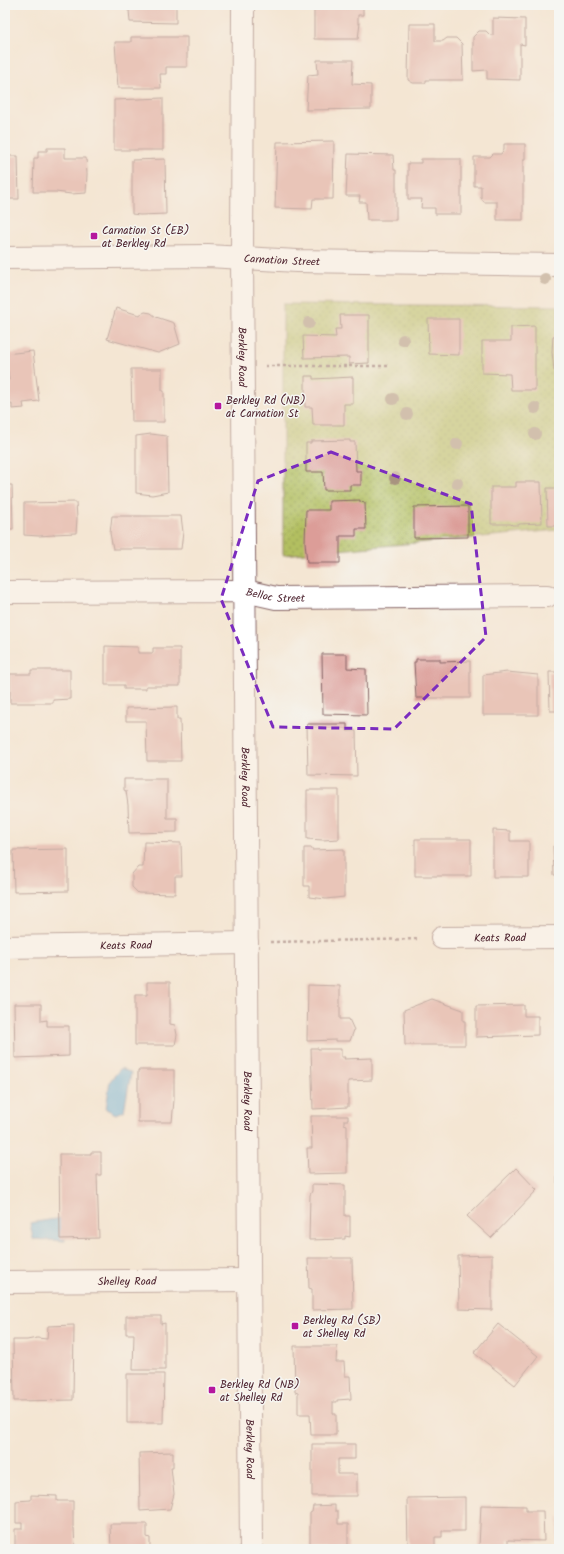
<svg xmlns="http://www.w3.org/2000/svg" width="564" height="1554" font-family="Kalam,sans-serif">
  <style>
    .grass { fill: url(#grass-dots); stroke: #7e6f46 }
    .water { fill: #60aeda; stroke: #556682 }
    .building { fill: #dc9d98 }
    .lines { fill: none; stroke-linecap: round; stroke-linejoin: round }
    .minor-casing { stroke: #866566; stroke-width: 24 }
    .path { stroke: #866566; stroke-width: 2.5; stroke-dasharray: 3 3; stroke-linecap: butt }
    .minor { stroke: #fff; stroke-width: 22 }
    .tree { fill: #a8937f }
    .marked { fill: none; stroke: #7b2cbf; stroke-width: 3; stroke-dasharray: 8 5; stroke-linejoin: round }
    .poi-dot { fill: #b5179e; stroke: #f6f6f2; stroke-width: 1.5 }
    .labels { text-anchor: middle; stroke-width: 3; stroke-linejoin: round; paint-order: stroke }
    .poi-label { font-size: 11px; fill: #4a1f2b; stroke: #f6f6f2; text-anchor: start }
    .street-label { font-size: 11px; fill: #4a1f2b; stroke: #f6f6f2 }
  </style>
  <defs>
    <pattern id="grass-dots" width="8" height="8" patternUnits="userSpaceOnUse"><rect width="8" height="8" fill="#b2bf61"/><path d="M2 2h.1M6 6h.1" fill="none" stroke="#939b50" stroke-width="1.8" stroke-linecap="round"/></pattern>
  </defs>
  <rect width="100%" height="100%" fill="#f6f6f2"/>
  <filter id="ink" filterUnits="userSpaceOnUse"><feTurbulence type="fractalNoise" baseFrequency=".025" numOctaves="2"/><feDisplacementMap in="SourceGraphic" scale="8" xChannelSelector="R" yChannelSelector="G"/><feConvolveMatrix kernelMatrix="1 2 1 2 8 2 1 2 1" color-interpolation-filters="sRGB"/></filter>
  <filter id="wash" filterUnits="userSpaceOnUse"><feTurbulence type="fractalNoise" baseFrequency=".012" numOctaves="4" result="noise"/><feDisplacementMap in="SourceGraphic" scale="16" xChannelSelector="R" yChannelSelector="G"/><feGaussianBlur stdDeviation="0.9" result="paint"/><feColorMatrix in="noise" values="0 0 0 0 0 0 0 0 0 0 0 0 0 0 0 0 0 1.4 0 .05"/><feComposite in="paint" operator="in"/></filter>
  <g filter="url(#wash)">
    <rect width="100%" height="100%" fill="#f4e6d3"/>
    <!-- grass -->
    <path class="grass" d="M283,304L559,306V530L283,555Z"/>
    <!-- water -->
    <path class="water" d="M121,1068L131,1073L124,1111L116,1114L106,1109L110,1081Z
      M62,1218L65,1241L33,1239L30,1223Z"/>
    <g id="blocks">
      <!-- building -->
      <path class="building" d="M127,5H176V23L130,22L129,10H127Z
        M314,5H363V15H358V24L360,23L358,39H314Z
        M493,18L525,19V45L520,44V80L487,79V70L473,71V37L479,31H486L490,35H493Z
        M409,24H435V41H443L447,38H456L462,44L463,80H426V83H413L408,80Z
        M131,37H187V67H166V74H160L161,88H118L115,42H131Z
        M317,60H353L352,84L371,85V109L306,110L308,75L318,74Z
        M163,98V150H114V100Z
        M334,141L333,199H313L312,209L275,208L277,142Z
        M504,144H525V160H523V220H497V202H484L481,198V186H474V157H490L493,154H501L504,149Z
        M47,148H65V158H86L87,174L86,193L71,194L56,192H33L34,158H38V151H47Z
        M348,154L393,155L394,170H396V220H367L366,202H359L360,196H346Z
        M5,156H18L19,199H5Z
        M165,159L166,214L140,215L132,214V160Z
        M421,159H461V214H435V208H421L422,199H408V163H421Z
        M116,308L139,315L145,312L151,313L156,317L174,323L180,344L158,353L107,339Z
        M340,315H369V363L349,364V357L304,358L303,336L336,337L335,329H341Z
        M428,319H459V355L429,354Z
        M535,326V390H511L510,374L482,373V341H511V327Z
        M559,335V371H554L552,352L553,336Z
        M33,351L39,401L23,403L24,408L12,409V404L5,405V381L9,380L8,371H5V354Z
        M131,369H162V391H164V422H132Z
        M305,376H313V379L353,377V404H344V425H313L312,407H305Z
        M151,434L167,436L168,492L152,495L136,493V436Z
        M350,440V442H355L356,471H361V485H350V490H324L323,472H306V443H311V441Z
        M516,482H541L542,523L519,524V525H512L511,524H491V487H516Z
        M5,485H12L13,529H5Z
        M547,488H559V526H548Z
        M360,500V502L365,503L366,529H356V536H340V563H307L305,542L306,510H329V501Z
        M76,502L77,518L76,533L54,534V535L39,536L24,535V503Z
        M468,506V537L414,538V507Z
        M112,516H181L183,532L181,549H113L110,533Z
        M105,646L138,647V653H153V648H180V686H146V689H124V685H105Z
        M322,654H347V668L366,669L367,715L323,714Z
        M416,659H440V662L470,661V698H416L414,662H416Z
        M31,670H70V699L53,700V703H10V674H31Z
        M507,672L538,675V715H483V675Z
        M549,672H559V711H550Z
        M177,707V719H180L181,761H147L146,721H126V708Z
        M307,724H347V731H356L357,776L308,775Z
        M124,779H167V818H177V832L129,833L128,805L126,791L124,790Z
        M307,790H339V839L323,840L307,839Z
        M493,830L510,831V841H529V877H493Z
        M415,839H471V876H415Z
        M144,842L181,843L182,876H175V894L138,893L132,887V874L138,867H143Z
        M553,846H559V875H554Z
        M304,848H312V850L344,849V897L326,899L309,897V886H304Z
        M68,849V891L14,892L13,850Z
        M147,982H170V1024L175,1025L177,1035L175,1045H135V995H147Z
        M308,985L340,986V1019H349L354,1030L350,1041H336V1040L307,1041Z
        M432,999L463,1010V1021H465V1045H405L404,1010Z
        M14,1004H41V1021L47,1020V1026H69V1056L15,1058Z
        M524,1005V1016H538V1035L476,1037V1006Z
        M557,1009H559V1027H557Z
        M311,1048H318V1049H341V1057H345L344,1059L372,1058V1080L348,1081V1107L313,1109Z
        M138,1070H174V1100L172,1122H138Z
        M311,1116H348V1120H344V1124L347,1125V1173L308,1174L307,1148H312Z
        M557,1151H559V1183H557Z
        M91,1152H101V1175H97L99,1238L60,1239L59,1154H91Z
        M516,1168L537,1190L491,1238L467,1216Z
        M312,1184L345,1185V1216H350V1237L345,1236V1239L309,1240L310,1195L312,1191Z
        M492,1255V1310L459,1309L458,1256Z
        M308,1258H352L353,1309L312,1310V1289L309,1288Z
        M126,1316H161V1324L165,1323V1370H133L134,1334H126Z
        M498,1324L538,1356L515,1385L474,1353Z
        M74,1325L73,1400L14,1401L13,1340H27L37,1338L47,1339L48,1326Z
        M294,1346H337L336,1362H344L345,1376H350L351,1399L337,1400V1402H333V1414H336V1435H311L310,1414H298V1393L295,1392Z
        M127,1374H164L163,1423H127Z
        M312,1444H355V1459H338V1474H357V1496H312Z
        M173,1452V1467H171L174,1494L170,1509L140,1511L139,1453Z
        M31,1495L57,1496V1501H73V1528H74L75,1549H15V1529H22V1523H16V1501L31,1500Z
        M465,1497V1531H442V1537H435V1549H408L407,1498Z
        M335,1505V1511H338V1524H348V1549H310V1513L312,1512L313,1506Z
        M481,1505L526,1506V1511H543L544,1541L508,1540V1547H479Z
        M558,1518H559V1549H557Z
        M110,1524H147V1537L150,1538V1549H111Z"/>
    </g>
  </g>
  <g filter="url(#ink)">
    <use href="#blocks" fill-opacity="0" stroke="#866566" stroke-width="1"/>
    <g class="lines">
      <defs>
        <g id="minor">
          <path id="s1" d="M243,5L242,258L251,1549"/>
          <path id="s2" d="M5,258L208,256L297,261L559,265"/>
          <path id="s3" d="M5,592L245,591L276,598L547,596"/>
          <path id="s4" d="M442,938L559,937"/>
          <path id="s5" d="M5,947L247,943"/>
          <path id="s6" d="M5,1282L249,1280"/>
        </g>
      </defs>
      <!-- minor casing -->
      <use href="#minor" class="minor-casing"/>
      <!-- path -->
      <path class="path" d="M265,366H390
        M270,942L420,939"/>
      <!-- minor -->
      <use href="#minor" class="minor"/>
    </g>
    <!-- trees -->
    <g class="tree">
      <circle cx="545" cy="279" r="6"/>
      <circle cx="309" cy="323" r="6"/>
      <circle cx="403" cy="340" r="6"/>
      <circle cx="393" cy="399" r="6"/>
      <circle cx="535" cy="408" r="6"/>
      <circle cx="407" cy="414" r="6"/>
      <circle cx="535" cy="434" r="6"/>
      <circle cx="457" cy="444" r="6"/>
      <circle cx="395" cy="478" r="6"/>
      <circle cx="457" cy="483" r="6"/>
    </g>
  </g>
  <!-- marked area -->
  <path d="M0 0H564V1554H0ZM331,452L471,504L486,637L394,729L273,727L221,599L258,481Z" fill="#f4e6d3" fill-opacity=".55" fill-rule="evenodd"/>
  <path class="marked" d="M331,452L471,504L486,637L394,729L273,727L221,599L258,481Z"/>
  <!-- markers -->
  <g class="poi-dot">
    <rect x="90" y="232" width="8" height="8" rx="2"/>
    <rect x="214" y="402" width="8" height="8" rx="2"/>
    <rect x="291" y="1322" width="8" height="8" rx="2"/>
    <rect x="208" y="1386" width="8" height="8" rx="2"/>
  </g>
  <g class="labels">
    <!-- poi labels -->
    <g class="poi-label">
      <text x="102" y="234">Carnation St (EB)<tspan x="102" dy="13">at Berkley Rd</tspan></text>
      <text x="226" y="404">Berkley Rd (NB)<tspan x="226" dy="13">at Carnation St</tspan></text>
      <text x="303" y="1324">Berkley Rd (SB)<tspan x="303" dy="13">at Shelley Rd</tspan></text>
      <text x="220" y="1388">Berkley Rd (NB)<tspan x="220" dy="13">at Shelley Rd</tspan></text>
    </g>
    <!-- street labels -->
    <g class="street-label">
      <text dy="4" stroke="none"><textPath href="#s2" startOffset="277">Carnation Street</textPath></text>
      <text dy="4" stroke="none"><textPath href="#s1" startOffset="352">Berkley Road</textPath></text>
      <text dy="4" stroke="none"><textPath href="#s3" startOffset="271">Belloc Street</textPath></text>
      <text dy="4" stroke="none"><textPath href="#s1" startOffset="772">Berkley Road</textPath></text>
      <text dy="4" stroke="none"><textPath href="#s4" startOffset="58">Keats Road</textPath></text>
      <text dy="4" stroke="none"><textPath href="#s5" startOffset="121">Keats Road</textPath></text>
      <text dy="4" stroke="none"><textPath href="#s1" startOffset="1096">Berkley Road</textPath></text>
      <text dy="4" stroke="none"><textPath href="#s6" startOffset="122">Shelley Road</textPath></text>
      <text dy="4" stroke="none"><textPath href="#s1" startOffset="1444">Berkley Road</textPath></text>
    </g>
  </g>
  <!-- margin -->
  <rect width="564" height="1554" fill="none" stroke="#f6f6f2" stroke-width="20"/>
</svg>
